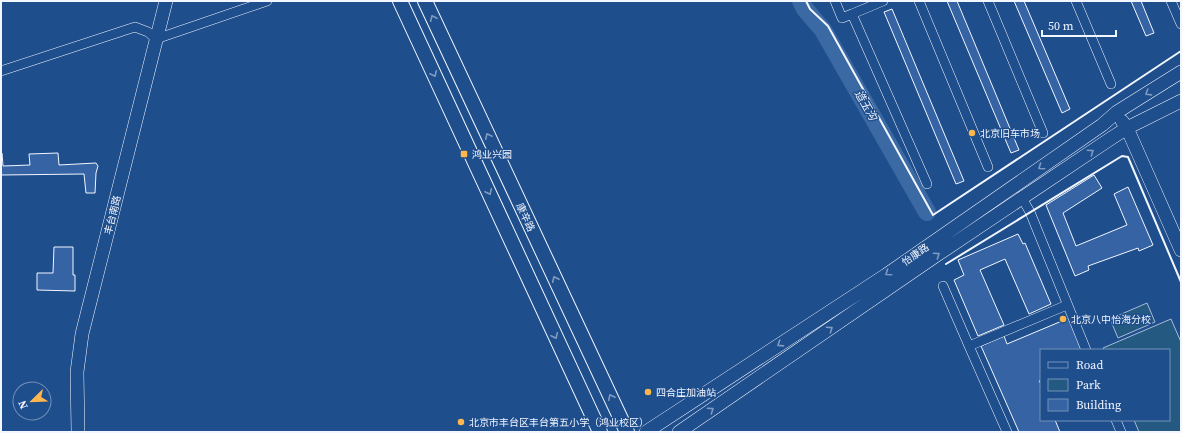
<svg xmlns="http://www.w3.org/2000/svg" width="1182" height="433" font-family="'Source Serif 4','Noto Sans SC',serif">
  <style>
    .green { fill: #245a82; stroke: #a8bbd7 }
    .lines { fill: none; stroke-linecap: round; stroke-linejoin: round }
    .river { stroke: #3b69a3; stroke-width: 18 }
    .building { fill: #3563a3; stroke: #f2f6ff }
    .street-casing { stroke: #f2f6ff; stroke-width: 10 }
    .secondary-casing { stroke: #f2f6ff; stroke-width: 14 }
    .primary-casing { stroke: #f2f6ff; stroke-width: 16 }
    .street { stroke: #1f4e8c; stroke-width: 9 }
    .secondary { stroke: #1f4e8c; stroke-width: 13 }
    .primary { stroke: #1f4e8c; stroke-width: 14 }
    .wall { stroke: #f2f6ff; stroke-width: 2 }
    .oneway { stroke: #7e9ac0 }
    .poi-dot { fill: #ffb74d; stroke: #1f4e8c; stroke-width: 1.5 }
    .labels { text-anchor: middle; stroke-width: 3; stroke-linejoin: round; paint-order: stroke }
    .poi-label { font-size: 10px; fill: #f2f6ff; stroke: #1f4e8c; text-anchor: start }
    .street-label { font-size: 10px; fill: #f2f6ff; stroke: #1f4e8c }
    .water-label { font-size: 11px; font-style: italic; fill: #f2f6ff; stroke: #1f4e8c }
  </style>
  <rect width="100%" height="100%" fill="#1f4e8c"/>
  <!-- green -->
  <path class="green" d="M1147,303L1155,322L1118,338L1110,319Z
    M1171,319L1181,342V432H1139L1134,420H1169V350H1104L1103,348Z"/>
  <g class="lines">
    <!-- river -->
    <path class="river" d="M801,1L805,9L823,30L927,212"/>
  </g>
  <!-- building -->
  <path class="building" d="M947,1H957L1019,150L1011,153Z
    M1014,1H1024L1070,109L1062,113Z
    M1131,1H1141L1154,33L1146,36Z
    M892,9L964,181L956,184L884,12Z
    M1,153H2L3,166L30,165L29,154L58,153L59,165L96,163L98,166L96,173L95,193H86L84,174L1,175Z
    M1094,175L1102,188L1063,213L1076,246L1127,225L1114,194L1128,187L1153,245L1139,251L1138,248L1088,266L1089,270L1075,276L1046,205Z
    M1018,234L1023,244L1025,243L1051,304L1029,314L1005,259L980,270L1004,325L978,336L954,280L964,275L958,260Z
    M54,247H73V275H75V291L37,290V273H53Z
    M1069,318L1083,350H1041V380L1039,381L1041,384V420H1055L1060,432H1019L981,346L1004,336L1007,344Z"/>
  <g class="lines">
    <defs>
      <path id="street" d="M835,1L842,18L852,14
        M883,1L852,14L927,184
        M919,1L988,167
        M988,1L1043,133
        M1076,1L1111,84
        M1171,1L1181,24
        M1,71L135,27L148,32L156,39L267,1
        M1022,198L1030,212L1086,350
        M943,286L969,346
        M1116,420L1121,432
        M1007,432L969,346L1067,305"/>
      <path id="secondary" d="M1122,121L1127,128L1181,250
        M78,432L77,372L82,334L166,1
        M646,432L886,275L1102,125L1117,112L1181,72
        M679,432L934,257L1110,139L1127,128L1181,101"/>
      <path id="primary" d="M400,1L600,432
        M425,1L627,432"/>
    </defs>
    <!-- street casing -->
    <use href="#street" class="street-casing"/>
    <!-- secondary casing -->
    <use href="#secondary" class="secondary-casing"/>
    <!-- primary casing -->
    <use href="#primary" class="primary-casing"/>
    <!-- street -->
    <use href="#street" class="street"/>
    <!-- secondary -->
    <use href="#secondary" class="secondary"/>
    <!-- primary -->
    <use href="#primary" class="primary"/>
    <!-- wall -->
    <path class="wall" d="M806,1L810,9L828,26L933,215L1181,51
      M946,264L1122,156L1128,157L1181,282"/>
  </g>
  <!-- one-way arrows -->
  <defs><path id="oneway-chevron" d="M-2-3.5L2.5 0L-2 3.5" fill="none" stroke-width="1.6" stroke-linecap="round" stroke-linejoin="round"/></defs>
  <g class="oneway">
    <use href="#oneway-chevron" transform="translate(433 18) rotate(-115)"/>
    <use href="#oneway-chevron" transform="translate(434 74) rotate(65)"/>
    <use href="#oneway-chevron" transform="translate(1148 93) rotate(148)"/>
    <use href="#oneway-chevron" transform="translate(488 136) rotate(-115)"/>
    <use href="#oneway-chevron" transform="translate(1091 152) rotate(-34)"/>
    <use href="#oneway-chevron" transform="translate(1041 167) rotate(145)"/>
    <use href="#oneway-chevron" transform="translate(489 192) rotate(65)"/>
    <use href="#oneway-chevron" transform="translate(937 255) rotate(-34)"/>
    <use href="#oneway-chevron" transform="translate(888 273) rotate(145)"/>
    <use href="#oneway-chevron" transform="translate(555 279) rotate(-115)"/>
    <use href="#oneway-chevron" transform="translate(830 329) rotate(-34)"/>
    <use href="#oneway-chevron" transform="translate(555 336) rotate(65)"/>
    <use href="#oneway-chevron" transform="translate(780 344) rotate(147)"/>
    <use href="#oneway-chevron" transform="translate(611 397) rotate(-115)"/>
    <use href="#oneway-chevron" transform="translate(711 410) rotate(-34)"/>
  </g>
  <!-- markers -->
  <g class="poi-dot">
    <circle cx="972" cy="133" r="4"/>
    <rect x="460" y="150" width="8" height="8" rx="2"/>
    <circle cx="1063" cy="319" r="4"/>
    <circle cx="648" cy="392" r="4"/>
    <circle cx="461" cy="422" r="4"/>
  </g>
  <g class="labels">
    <!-- poi labels -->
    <g class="poi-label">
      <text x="980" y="137">北京旧车市场</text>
      <text x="472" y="158">鸿业兴园</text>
      <text x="1071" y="323">北京八中怡海分校</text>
      <text x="656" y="396">四合庄加油站</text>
      <text x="469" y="426">北京市丰台区丰台第五小学（鸿业校区）</text>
    </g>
    <!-- street labels -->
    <g class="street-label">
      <text transform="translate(112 215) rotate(-76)" y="4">丰台南路</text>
      <text transform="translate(526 217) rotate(65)" y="4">康辛路</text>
      <text transform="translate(915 254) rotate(-35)" y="4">怡康路</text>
    </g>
    <!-- water labels -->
    <g class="water-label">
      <text transform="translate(866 105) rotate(60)" y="4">造玉沟</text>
    </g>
  </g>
  <!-- border -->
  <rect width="1182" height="433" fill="none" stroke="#f2f6ff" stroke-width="4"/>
  <!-- legend -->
  <rect x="1040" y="349" width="130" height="72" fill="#1f4e8c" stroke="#7391ba"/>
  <rect x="1048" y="362" width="20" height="6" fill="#1f4e8c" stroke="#7391ba"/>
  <text x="1076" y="369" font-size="12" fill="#f2f6ff">Road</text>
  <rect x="1048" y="379" width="20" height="12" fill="#245a82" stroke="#7391ba"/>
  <text x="1076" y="389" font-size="12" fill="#f2f6ff">Park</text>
  <rect x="1048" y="399" width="20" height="12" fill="#3563a3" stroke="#7391ba"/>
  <text x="1076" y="409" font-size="12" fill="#f2f6ff">Building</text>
  <!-- north arrow -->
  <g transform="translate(32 401) rotate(247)"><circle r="19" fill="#1f4e8c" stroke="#7391ba"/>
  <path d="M0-3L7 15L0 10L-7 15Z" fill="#ffb74d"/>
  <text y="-6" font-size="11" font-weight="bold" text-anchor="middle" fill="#f2f6ff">N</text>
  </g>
  <!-- scale -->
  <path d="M1042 30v6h74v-6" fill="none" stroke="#f2f6ff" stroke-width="2"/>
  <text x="1048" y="30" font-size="12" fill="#f2f6ff" stroke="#1f4e8c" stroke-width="3" paint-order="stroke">50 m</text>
</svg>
